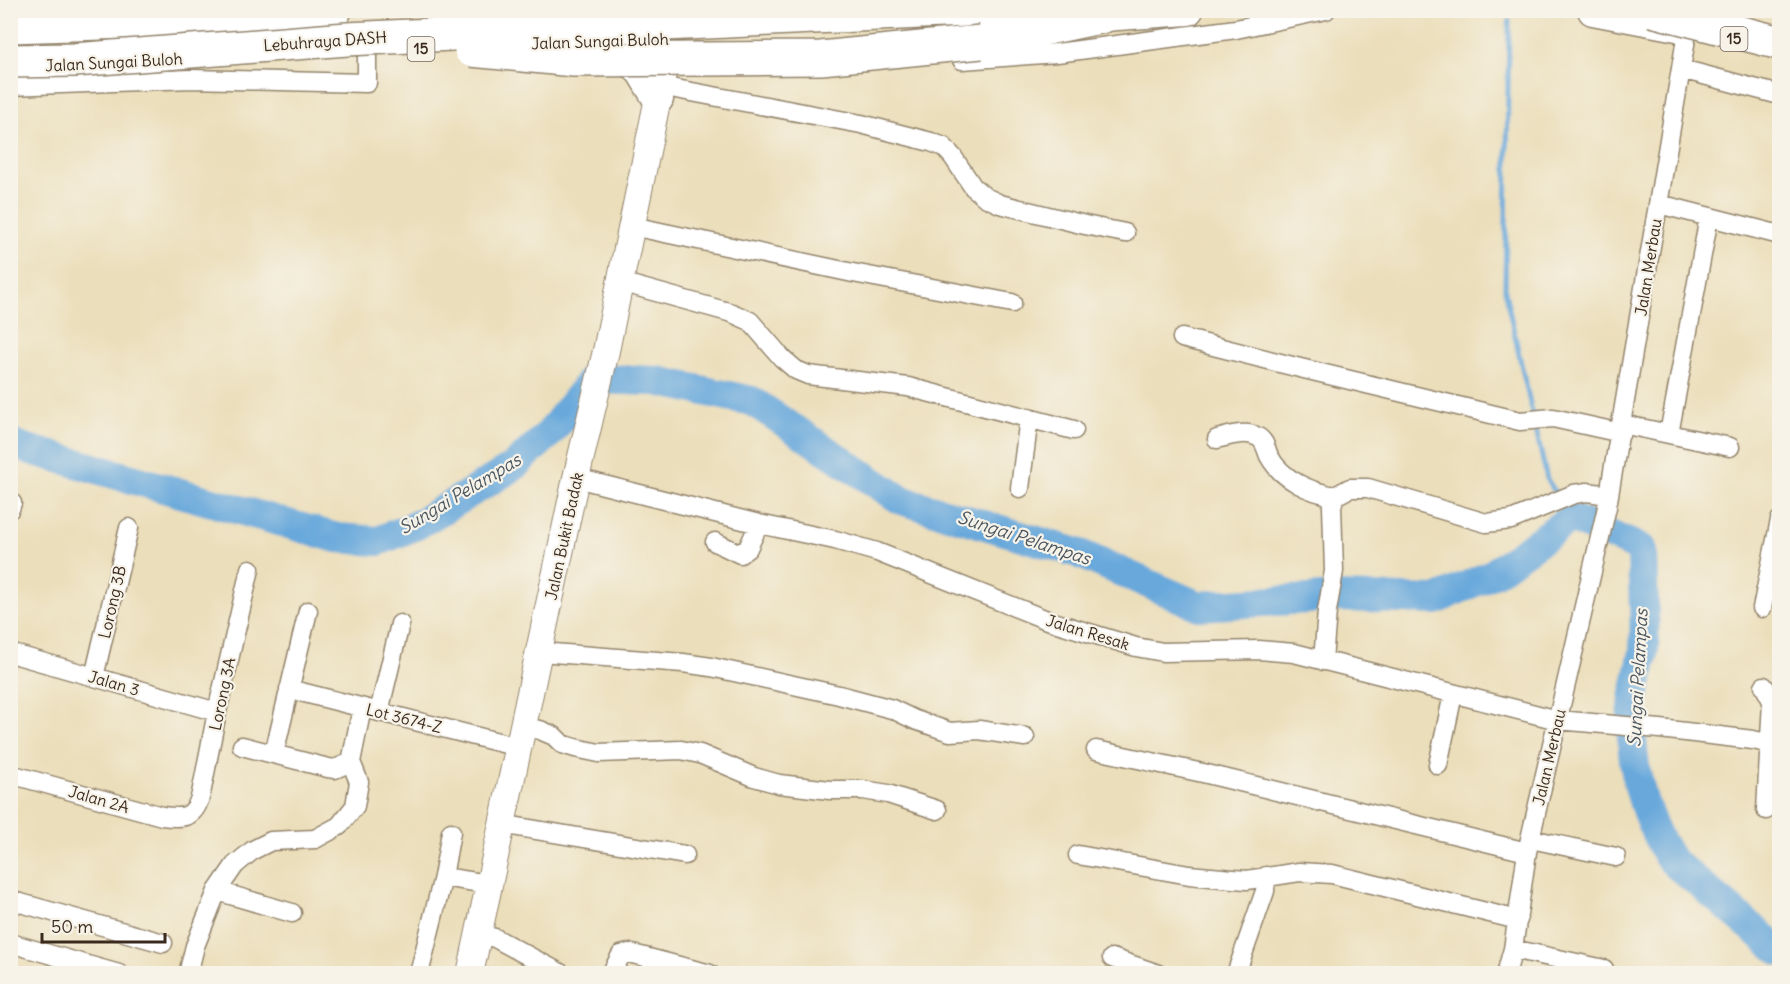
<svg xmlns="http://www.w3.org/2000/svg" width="1790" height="984" font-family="Delius,sans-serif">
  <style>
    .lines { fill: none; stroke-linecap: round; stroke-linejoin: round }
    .stream { stroke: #67a8db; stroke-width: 5 }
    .river { stroke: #67a8db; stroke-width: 30 }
    .minor-casing { stroke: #93846c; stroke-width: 21 }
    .secondary-casing { stroke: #93846c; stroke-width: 28 }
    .trunk-casing { stroke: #93846c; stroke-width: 33 }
    .motorway-casing { stroke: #93846c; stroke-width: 36 }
    .minor { stroke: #fff; stroke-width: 18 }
    .secondary { stroke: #fff; stroke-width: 26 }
    .trunk { stroke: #fff; stroke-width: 30 }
    .motorway { stroke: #fff; stroke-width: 33 }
    .motorway-bridge-casing { stroke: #93846c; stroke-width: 36; stroke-linecap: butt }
    .motorway-bridge { stroke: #fff; stroke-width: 33 }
    .labels { text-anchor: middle; stroke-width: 4.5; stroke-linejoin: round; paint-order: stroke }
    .shield { fill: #f7f3e8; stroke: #73665b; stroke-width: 1.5 }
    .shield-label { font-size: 15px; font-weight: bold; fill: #3b2a1e }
    .street-label { font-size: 16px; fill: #3b2a1e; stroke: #f7f3e8 }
    .water-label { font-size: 18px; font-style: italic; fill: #4a5660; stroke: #f7f3e8 }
  </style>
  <rect width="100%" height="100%" fill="#f7f3e8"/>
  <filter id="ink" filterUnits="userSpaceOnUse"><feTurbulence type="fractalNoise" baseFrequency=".0167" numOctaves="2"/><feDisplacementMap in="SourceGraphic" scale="12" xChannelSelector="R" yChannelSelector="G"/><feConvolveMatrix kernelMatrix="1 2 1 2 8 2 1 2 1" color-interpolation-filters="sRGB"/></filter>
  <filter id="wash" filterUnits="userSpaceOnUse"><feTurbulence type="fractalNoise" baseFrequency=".008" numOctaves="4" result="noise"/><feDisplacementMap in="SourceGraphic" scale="24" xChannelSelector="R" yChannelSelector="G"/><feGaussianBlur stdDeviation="1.35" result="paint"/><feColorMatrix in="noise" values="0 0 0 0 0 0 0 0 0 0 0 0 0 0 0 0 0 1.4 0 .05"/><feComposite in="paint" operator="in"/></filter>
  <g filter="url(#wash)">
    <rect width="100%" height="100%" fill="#ebdeba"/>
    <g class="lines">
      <!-- stream -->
      <path class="stream" d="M1509,21L1505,292L1547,479L1571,518"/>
      <!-- river -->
      <path class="river" d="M10,444L337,538L378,541L417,525L513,467L550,433L592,379L657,381L752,401L901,500L1078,553L1199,606L1338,597L1436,600L1494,573L1571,518L1642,549C1642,582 1646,616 1644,649C1642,666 1637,682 1634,699C1626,753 1641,814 1671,860L1780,951"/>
    </g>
  </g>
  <g filter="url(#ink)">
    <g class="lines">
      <defs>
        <path id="minor" d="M962,60L1057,53L1236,29L1326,10
          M1681,69L1780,95
          M10,86L191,79L367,83V51
          M660,86L861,124L931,142L944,147L953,157L973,187L985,197L1000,204L1085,225L1125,233
          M1659,204L1780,235
          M632,226L853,273L1012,303
          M620,282L732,313L750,321L782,358L796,370L808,375L908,387L1074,430
          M1182,338L1300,368L1520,421L1553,418L1621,433
          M1622,424L1730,447
          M1669,434L1709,217
          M1217,439C1229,436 1245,430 1258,437C1265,441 1266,449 1269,456C1282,480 1310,492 1335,496
          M576,478L759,524L835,540L877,552L1047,620L1136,647L1163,652L1259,650L1294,653L1558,720L1660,729L1753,740L1780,746
          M1020,488L1029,418
          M10,509L12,503
          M715,542L740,554L748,548L759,524
          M1762,608L1780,520
          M540,652L683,663L711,667L839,695L892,709L915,720L950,732L979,730L1025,737
          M10,653L217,712
          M1323,661L1327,611L1334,571L1332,506L1335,496L1350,488H1368L1486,523L1511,520L1574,494L1587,492L1609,495
          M94,677L129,528
          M1764,686L1772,701L1766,810
          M289,689L518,747
          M379,712L400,624
          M523,727L540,730L554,736L562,744L575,748L599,753L681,750L700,754L754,777L779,784L830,790H863L888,794L937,810
          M242,746L328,768L335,769L351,762
          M1096,750L1203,773L1527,852
          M274,754L308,611
          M1438,765L1453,694
          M10,774L162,816C184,819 195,818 201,794L217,712L250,569
          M501,824L685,855
          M1531,839L1616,857
          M1078,855L1189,875L1233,879L1247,880L1299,872L1332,874L1518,920
          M443,877L488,884
          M217,891L292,913
          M10,900L163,943
          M478,934L495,938L562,974
          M10,943L119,974
          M1513,949L1604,969
          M1112,958L1158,974
          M188,974L195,946L217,891L235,865L253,850L271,841L315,839L339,826L355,806L359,782L351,762L362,708
          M419,974L443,877L451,832
          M611,974L621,955L629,953L710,974
          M1236,974L1265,891L1266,876
          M1506,974L1513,949L1527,852L1607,507L1690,15"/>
        <path id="secondary" d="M470,974L576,478L606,351L676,10"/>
        <path id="trunk" d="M1593,10L1677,26
          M936,22L1104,16L1188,10
          M615,49L641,71L658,99"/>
        <path id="motorway" d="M10,26L226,19L335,10
          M981,42L1104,16"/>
      </defs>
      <!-- minor casing -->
      <use href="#minor" class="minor-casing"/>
      <!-- secondary casing -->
      <use href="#secondary" class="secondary-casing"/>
      <!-- trunk casing -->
      <use href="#trunk" class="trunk-casing"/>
      <!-- motorway casing -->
      <use href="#motorway" class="motorway-casing"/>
      <!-- minor -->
      <use href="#minor" class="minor"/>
      <!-- secondary -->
      <use href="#secondary" class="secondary"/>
      <!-- trunk -->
      <use href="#trunk" class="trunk"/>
      <!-- motorway -->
      <use href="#motorway" class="motorway"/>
      <defs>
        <path id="motorway-bridge" d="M1652,10L1780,43
          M471,50L574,60L821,58L981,42
          M10,61L74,60L347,39L964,10"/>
      </defs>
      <!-- motorway-bridge casing -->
      <use href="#motorway-bridge" class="motorway-bridge-casing"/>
      <!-- motorway-bridge -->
      <use href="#motorway-bridge" class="motorway-bridge"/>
    </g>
  </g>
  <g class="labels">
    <!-- shield labels -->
    <g class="shield">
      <rect x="1720.5" y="27" width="27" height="24" rx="4.5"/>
      <rect x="407.5" y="37" width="27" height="24" rx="4.5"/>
    </g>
    <g class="shield-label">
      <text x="1734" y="44">15</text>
      <text x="421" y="54">15</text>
    </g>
    <!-- street labels -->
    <g class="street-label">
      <text transform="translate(325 41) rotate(-4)" y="6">Lebuhraya DASH</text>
      <text transform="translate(600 41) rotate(-2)" y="6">Jalan Sungai Buloh</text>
      <text transform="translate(114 62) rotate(-3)" y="6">Jalan Sungai Buloh</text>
      <text transform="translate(1648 267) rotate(-81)" y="6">Jalan Merbau</text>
      <text transform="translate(564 536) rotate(-78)" y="6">Jalan Bukit Badak</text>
      <text transform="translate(112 602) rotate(-77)" y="6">Lorong 3B</text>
      <text transform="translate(1088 632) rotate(17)" y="6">Jalan Resak</text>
      <text transform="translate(114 683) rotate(16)" y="6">Jalan 3</text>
      <text transform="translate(222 694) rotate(-78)" y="6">Lorong 3A</text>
      <text transform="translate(404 718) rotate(14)" y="6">Lot 3674-Z</text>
      <text transform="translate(1549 757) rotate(-77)" y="6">Jalan Merbau</text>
      <text transform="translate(99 799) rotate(16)" y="6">Jalan 2A</text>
    </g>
    <!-- water labels -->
    <g class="water-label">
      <text transform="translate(460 494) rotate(-31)" y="6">Sungai Pelampas</text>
      <text transform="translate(1024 538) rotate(18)" y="6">Sungai Pelampas</text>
      <text transform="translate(1638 678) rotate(-87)" y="6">Sungai Pelampas</text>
    </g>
  </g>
  <!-- margin -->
  <rect width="1790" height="984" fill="none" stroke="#f7f3e8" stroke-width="36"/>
  <!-- scale -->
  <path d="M42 933v9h123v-9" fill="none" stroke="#3b2a1e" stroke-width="3"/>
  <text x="51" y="933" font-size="18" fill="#3b2a1e" stroke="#f7f3e8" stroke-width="4.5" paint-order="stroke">50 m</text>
</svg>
